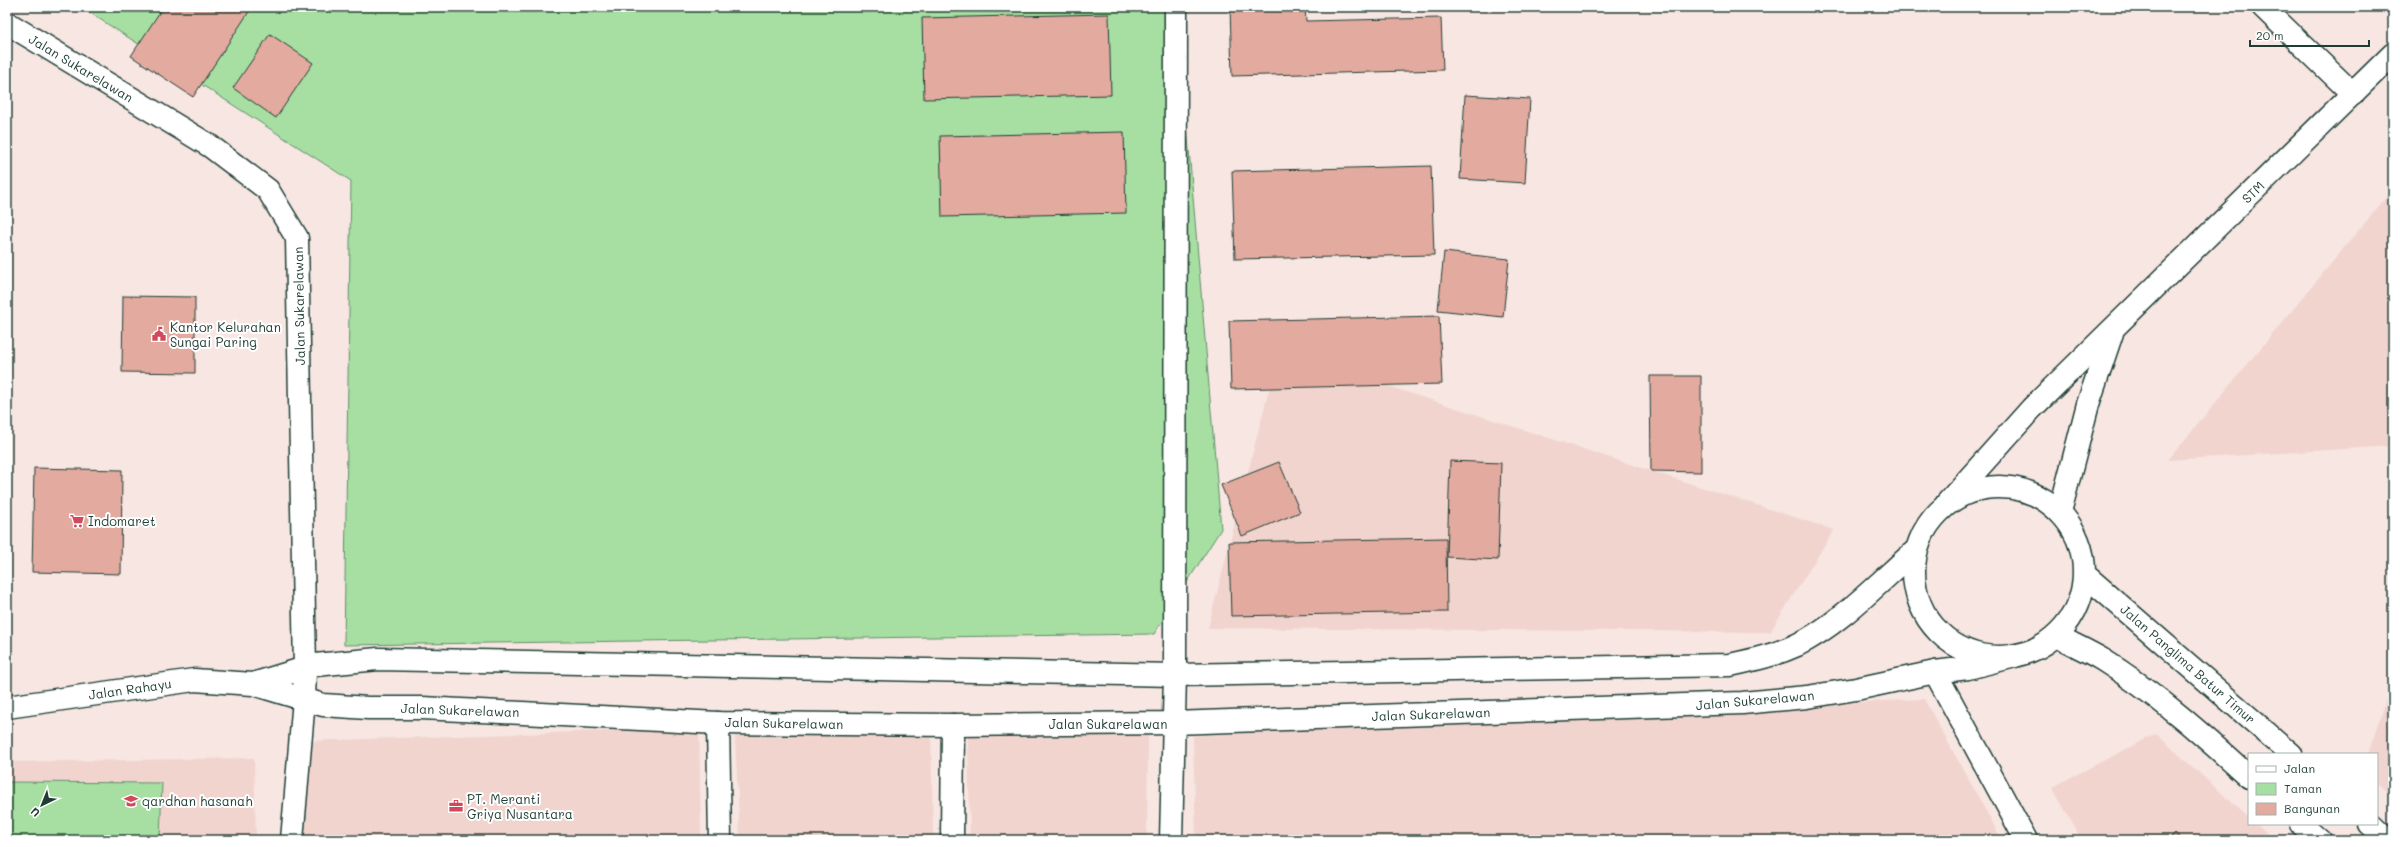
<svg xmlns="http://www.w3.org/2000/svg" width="2400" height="847" font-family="Mali,sans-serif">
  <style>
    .built { fill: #f1d4ce }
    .green { fill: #a7dea2; stroke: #638e6b }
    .building { fill: #e3aa9f; stroke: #1f3d34 }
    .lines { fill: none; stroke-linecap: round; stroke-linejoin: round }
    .minor-casing { stroke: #1f3d34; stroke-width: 25 }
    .tertiary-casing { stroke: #1f3d34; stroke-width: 25 }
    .secondary-casing { stroke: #1f3d34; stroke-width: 25 }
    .minor { stroke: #fff; stroke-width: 22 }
    .tertiary { stroke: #fff; stroke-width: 22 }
    .secondary { stroke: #fff; stroke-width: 22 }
    .labels { text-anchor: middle; stroke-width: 4; stroke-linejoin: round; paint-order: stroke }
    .street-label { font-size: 13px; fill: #1f3d34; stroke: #fff }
    .poi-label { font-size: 13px; fill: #1f3d34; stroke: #fff; text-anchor: start }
  </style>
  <rect width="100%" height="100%" fill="#f7e6e2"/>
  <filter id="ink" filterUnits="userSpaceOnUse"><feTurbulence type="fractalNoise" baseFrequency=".025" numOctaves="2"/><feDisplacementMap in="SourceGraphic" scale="8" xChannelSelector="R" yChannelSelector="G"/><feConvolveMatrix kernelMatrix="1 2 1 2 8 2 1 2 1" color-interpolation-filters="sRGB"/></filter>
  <g filter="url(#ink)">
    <!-- built -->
    <path class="built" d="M2393,189V446L2168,460Z
      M1279,351L1834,530L1770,632L1208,628Z
      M2393,680V797L2377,783V754H2368Z
      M1924,699L2002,840H1196L1193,736Z
      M699,728L701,840H303L307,741Z
      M931,728L933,840H740L735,736Z
      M1148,729L1147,840H970L968,737Z
      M2156,734L2249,818V824H2256L2274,840H2082L2052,787Z
      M254,758L256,840H7V762Z"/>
    <!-- green -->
    <path class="green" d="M81,7H1177L1221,529L1154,634L344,645L351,181Z
      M7,782L162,783L160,840H7Z"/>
    <!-- building -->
    <path class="building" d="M163,7H252L193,97L131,56Z
      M1230,7H1305L1306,21L1441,18L1443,70L1232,76Z
      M1109,14L1111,95L924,99L922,18Z
      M270,34L313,63L276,118L233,88Z
      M1465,95L1530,99L1525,183L1460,179Z
      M1124,132L1126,213L942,217L940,136Z
      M1431,166L1434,255L1235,259L1232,171Z
      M1444,252L1509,259L1503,317L1438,310Z
      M123,296L195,297V373L122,372Z
      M1439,316L1442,384L1231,389L1229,321Z
      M1650,376H1701V472L1651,471Z
      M1450,461L1501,463L1498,560L1447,557Z
      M1279,462L1300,512L1242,536L1221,485Z
      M34,468L122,470L121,574L32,572Z
      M1446,538L1447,612L1231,616L1229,542Z
      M2175,833L2183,840H2168Z"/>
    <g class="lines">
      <defs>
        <path id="minor" d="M2263,7L2353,94
          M1935,672L2026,840
          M718,723L720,840
          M292,840L304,699
          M952,840L953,725
          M1171,840L1175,675L1176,7"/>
        <path id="tertiary" d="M7,23L210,146L268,190L297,238L305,669L304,699
          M1947,503L2032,408L2393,54
          M2060,512L2088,404L2112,333"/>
        <path id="secondary" d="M1914 572a85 85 0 1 1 170 0a85 85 0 1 1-170 0Z
          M2084,574L2291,754
          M2057,636C2072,644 2088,651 2103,660C2156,693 2203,735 2249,777
          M253,684L315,665L378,659L1175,675L1730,665C1753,660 1775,655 1797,645C1840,624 1879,582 1915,551
          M7,707L194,680L253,684L323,705L368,708H422L718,723L953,725L1174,723L1742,703L1807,697L1856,689L1935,672L1968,668L2015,656
          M2301,824L2319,840
          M2370,824L2387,840"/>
      </defs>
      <!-- minor casing -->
      <use href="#minor" class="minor-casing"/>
      <!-- tertiary casing -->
      <use href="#tertiary" class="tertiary-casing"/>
      <!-- secondary casing -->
      <use href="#secondary" class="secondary-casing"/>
      <!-- minor -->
      <use href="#minor" class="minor"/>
      <!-- tertiary -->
      <use href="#tertiary" class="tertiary"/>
      <!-- secondary -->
      <use href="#secondary" class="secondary"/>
    </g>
  </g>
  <!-- icons -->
  <defs>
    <symbol id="civic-bare" viewBox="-9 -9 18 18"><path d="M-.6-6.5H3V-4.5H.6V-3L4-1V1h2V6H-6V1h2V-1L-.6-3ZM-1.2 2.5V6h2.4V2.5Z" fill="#d1495b" stroke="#fff" stroke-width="2.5" paint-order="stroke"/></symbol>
    <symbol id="supermarket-bare" viewBox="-9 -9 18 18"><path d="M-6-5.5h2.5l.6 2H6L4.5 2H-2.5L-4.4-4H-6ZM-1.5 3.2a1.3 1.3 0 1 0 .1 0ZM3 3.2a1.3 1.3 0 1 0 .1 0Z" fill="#d1495b" stroke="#fff" stroke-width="2.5" paint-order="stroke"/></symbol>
    <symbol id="school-bare" viewBox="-9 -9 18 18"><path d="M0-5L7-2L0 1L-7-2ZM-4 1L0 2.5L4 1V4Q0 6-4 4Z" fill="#d1495b" stroke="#fff" stroke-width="2.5" paint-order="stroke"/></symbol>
    <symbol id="office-bare" viewBox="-9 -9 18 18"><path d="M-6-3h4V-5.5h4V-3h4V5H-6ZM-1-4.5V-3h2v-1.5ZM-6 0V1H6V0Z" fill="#d1495b" stroke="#fff" stroke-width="2.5" paint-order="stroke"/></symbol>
  </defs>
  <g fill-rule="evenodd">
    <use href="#civic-bare" x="149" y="324" width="20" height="20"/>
    <use href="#supermarket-bare" x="67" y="511" width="20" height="20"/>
    <use href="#school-bare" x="121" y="791" width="20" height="20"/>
    <use href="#office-bare" x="446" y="796" width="20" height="20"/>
  </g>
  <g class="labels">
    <!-- street labels -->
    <g class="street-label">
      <text transform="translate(81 68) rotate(31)" y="5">Jalan Sukarelawan</text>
      <text transform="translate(2253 192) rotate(-44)" y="5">STM</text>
      <text transform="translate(299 306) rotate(-91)" y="5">Jalan Sukarelawan</text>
      <text transform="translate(2188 664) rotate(41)" y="5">Jalan Panglima Batur Timur</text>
      <text transform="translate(130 689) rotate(-8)" y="5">Jalan Rahayu</text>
      <text transform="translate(1755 700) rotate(-5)" y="5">Jalan Sukarelawan</text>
      <text transform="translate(460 710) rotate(2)" y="5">Jalan Sukarelawan</text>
      <text transform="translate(1431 714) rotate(-2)" y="5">Jalan Sukarelawan</text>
      <text transform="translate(784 723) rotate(1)" y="5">Jalan Sukarelawan</text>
      <text x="1108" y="729">Jalan Sukarelawan</text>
    </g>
    <!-- poi labels -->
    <g class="poi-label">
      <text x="170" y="332">Kantor Kelurahan<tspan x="170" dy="15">Sungai Paring</tspan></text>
      <text x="88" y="526">Indomaret</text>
      <text x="467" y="804">PT. Meranti<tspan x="467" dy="15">Griya Nusantara</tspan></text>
      <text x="142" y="806">qardhan hasanah</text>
    </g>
  </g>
  <!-- margin -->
  <rect width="2400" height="847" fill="none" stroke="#fff" stroke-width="24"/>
  <rect x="12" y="12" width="2376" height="823" fill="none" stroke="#1f3d34" stroke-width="1.5" filter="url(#ink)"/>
  <!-- legend -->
  <rect x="2248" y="753" width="130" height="72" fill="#ffffff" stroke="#a5b1ae"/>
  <rect x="2256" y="766" width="20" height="6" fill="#ffffff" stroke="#a5b1ae"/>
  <text x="2284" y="773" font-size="12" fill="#1f3d34">Jalan</text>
  <rect x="2256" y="783" width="20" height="12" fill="#a7dea2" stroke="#a5b1ae"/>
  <text x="2284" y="793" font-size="12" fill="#1f3d34">Taman</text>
  <rect x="2256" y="803" width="20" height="12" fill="#e3aa9f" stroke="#a5b1ae"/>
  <text x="2284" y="813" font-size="12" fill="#1f3d34">Bangunan</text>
  <!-- north arrow -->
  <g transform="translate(42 805) rotate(223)" stroke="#ffffff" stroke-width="3" paint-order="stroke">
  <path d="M0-3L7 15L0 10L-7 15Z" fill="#1f3d34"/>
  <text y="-6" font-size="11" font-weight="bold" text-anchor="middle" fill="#1f3d34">U</text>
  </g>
  <!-- scale -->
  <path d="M2250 40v6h119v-6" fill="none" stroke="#1f3d34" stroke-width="2"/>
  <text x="2256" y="40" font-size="12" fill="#1f3d34" stroke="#ffffff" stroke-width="3" paint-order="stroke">20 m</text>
</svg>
